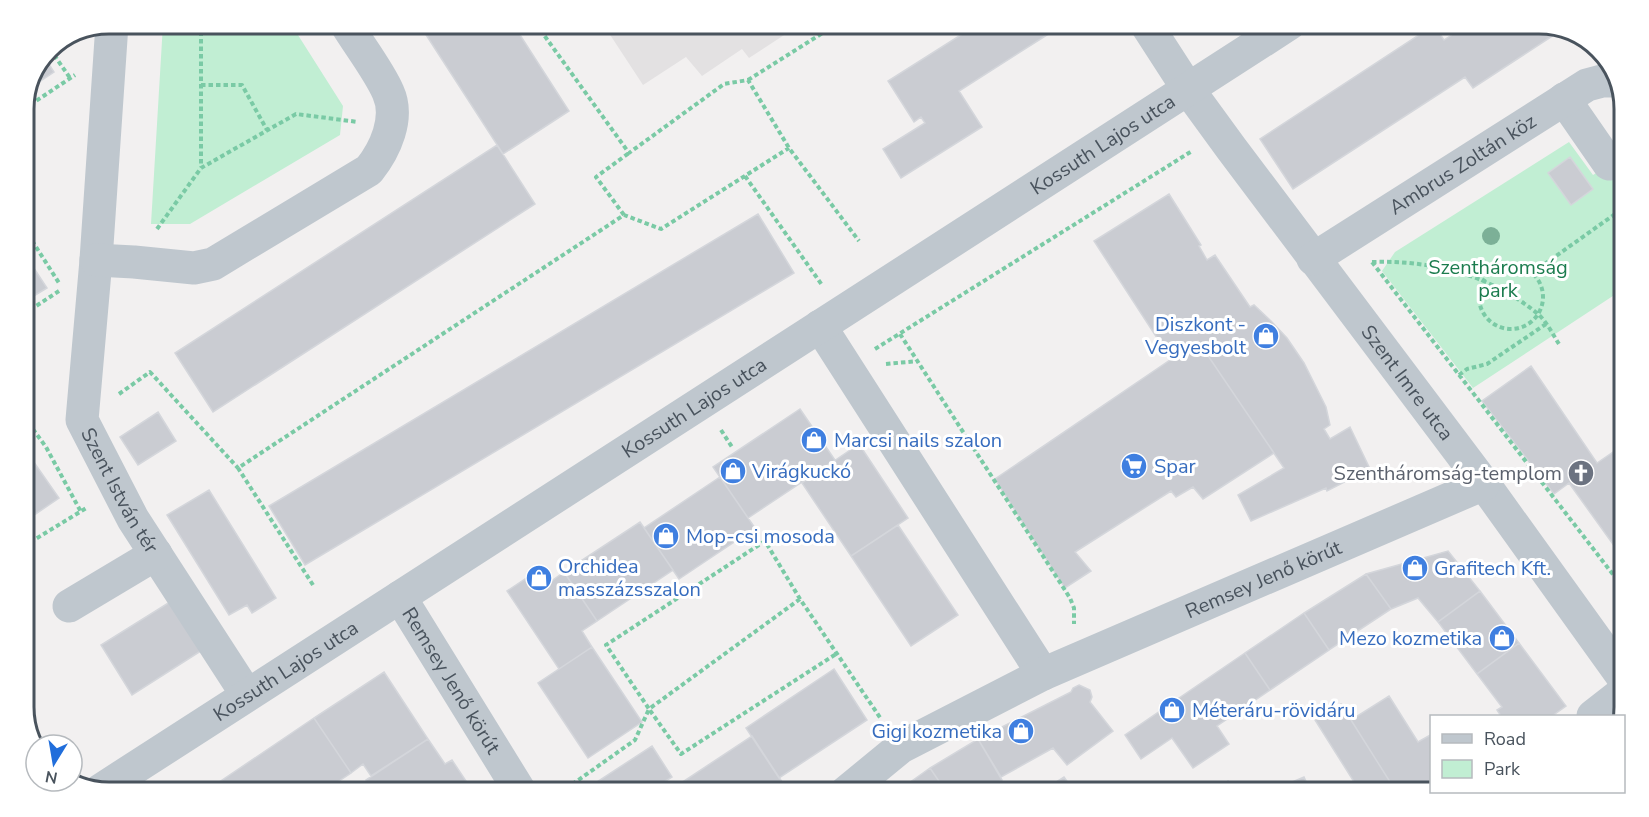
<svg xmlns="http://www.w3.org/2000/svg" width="1649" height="817" font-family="'Nunito Sans',sans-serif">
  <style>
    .education { fill: #e3e1e2 }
    .green { fill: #c1eed3 }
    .building { fill: #caccd2; stroke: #d4d6db; stroke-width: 1.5 }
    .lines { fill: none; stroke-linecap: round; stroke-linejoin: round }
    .path { stroke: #7acaa5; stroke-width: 4; stroke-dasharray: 4.5 3; stroke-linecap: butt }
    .minor { stroke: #bfc7ce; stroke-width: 33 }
    .tree { fill: #7cb097 }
    .labels { text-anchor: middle; stroke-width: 6; stroke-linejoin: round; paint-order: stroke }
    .street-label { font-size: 20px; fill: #49535d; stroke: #fff }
    .park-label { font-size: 20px; fill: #1b7c4e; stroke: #fff }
    .shop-label { font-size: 20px; fill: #366cbe; stroke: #fff; text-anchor: start }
    .worship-label { font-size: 20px; fill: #5b616d; stroke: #fff; text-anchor: end }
    .rim { fill: none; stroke: #49535d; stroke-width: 3 }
  </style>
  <rect width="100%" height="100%" fill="#f2f0f0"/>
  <!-- education -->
  <path class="education" d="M603,24H801L749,58L742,49L702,76L686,57L643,85Z"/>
  <!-- green -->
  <path class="green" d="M163,24H291L343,106L340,135L190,224H151Z
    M1569,142L1593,175L1623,156L1625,158V288L1473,388L1382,271L1395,252Z"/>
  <!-- building -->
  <path class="building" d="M419,24H513L569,111L503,154Z
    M978,24H1059L1061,26L959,91L982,127L901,178L883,149L925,123L921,117L914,122L888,81Z
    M1468,24H1540L1563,29L1473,88L1465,77L1293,189L1260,139L1434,25L1444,40Z
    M45,58L54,72L33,86Z
    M497,145L535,204L213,412L175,353Z
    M1570,157L1593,189L1571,205L1548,173Z
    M1169,194L1201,245L1199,246L1207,260L1215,255L1250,307L1254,305L1271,321L1287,338L1304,363L1326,407L1330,425L1324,429L1330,439L1350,427L1370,469L1327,491L1326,488L1251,521L1238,495L1284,468L1198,341L1170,358L1094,241Z
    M758,214L794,273L305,565L269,506Z
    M24,253L47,288L24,302Z
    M1198,341L1274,453L1203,499L1193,487L1176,497L1171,491L1075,552L1091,571L1065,588L995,479Z
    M1531,366L1597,463L1625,444V561L1569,483L1554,494L1482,401Z
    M800,409L835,460L748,518L713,467Z
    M158,412L176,441L138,465L120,437Z
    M859,444L908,518L851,556L802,483Z
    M24,448L59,498L24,522Z
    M720,477L755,528L679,579L644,528Z
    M209,490L276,598L252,613L247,605L229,615L167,515Z
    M640,522L673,570L597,621L564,572Z
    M898,525L958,615L911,646L851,556Z
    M1448,551L1480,591L1438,622L1418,598L1391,609L1366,574Z
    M540,569L550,582L564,572L597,621L582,631L592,647L559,669L507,591Z
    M1366,574L1391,609L1329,650L1304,613Z
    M1480,591L1519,643L1477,674L1438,622Z
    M173,600L204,649L132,695L101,645Z
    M1304,613L1329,650L1270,690L1245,653Z
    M1519,643L1566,706L1552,716H1501L1497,710L1502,707L1477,674Z
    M592,647L642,722L588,758L538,683Z
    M1245,653L1270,690L1217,726L1229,744L1193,768L1172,738L1141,759L1125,735Z
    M834,669L867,720L779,778L746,728Z
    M384,672L428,739L371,776L363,764L351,773L314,718Z
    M1079,685L1090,690L1092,697L1090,702L1113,731L1067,765L1053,748L1001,777L978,739L1071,692L1073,688Z
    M1389,696L1418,742L1432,734V790L1427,793H1397L1351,720Z
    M1341,704L1351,720L1397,793H1361L1315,720Z
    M314,718L351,773L321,793H203Z
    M752,736L788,791L784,793H679L675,787Z
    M428,739L445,764L452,760L472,790L467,793H374L366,780Z
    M978,739L1002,780L980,793H947L930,768Z
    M652,746L672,777L647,793H580Z
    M930,768L947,793H895Z
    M1064,777L1075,793H1039Z
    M1304,777L1311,792L1336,782L1341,793H1275L1273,790Z
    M1228,781L1237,793H1212Z"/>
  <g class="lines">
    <!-- path -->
    <path class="path" d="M201,24V167
      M536,24L629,153L724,84L748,80L789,148L859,241
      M50,49L70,78
      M748,80L837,24
      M201,85H242L267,130
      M24,109L75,75
      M745,176L822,285
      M624,215L596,177L629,153
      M24,228L59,283
      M157,229L201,168L296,114L358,122
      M1372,262L1625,590
      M1372,262C1432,260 1491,275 1538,314C1547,322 1553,335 1559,344
      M1479 297a32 32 0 1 1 64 0a32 32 0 1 1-64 0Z
      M1532,273L1625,207
      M24,314L59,291
      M900,334L1070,598L1074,608V624
      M875,349L1192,151
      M886,364L918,361
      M1459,375L1467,369L1487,364L1546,324
      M119,394L150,372L238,468
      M24,417L46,447L81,512
      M721,430L732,447
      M24,546L88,507
      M313,585L238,468L624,215L661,229L789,148
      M800,599L649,709L606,645L765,541L800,599L881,719
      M26,719L41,745
      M560,793L635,740L649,709L681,754L836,654"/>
    <!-- minor -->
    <g class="minor">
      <path id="s1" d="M112,24L96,260L82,420L133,519L247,695"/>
      <path id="s2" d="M1146,24L1188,89L1231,148L1484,484L1625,680"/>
      <path d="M1564,99L1609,164"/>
      <path id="s3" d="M1313,259L1587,85L1602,81H1617"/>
      <path d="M96,260L134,262L194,268L213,264L369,170C385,150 400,118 388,92C379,71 358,44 346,24"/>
      <path d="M820,326L1043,674"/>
      <path id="s4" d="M400,597L521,793"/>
      <path d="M69,606L156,554"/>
      <path d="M1593,716L1625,691"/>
      <path id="s5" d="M99,791L1289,24"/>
      <path id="s6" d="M845,793L901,747L1043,674L1484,484"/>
      <path d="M1448,793L1451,792"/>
    </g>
  </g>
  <!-- trees -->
  <circle class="tree" cx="1491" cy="236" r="9"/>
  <!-- icons -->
  <defs>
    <symbol id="shop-disc" viewBox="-11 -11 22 22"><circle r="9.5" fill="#3f7fe0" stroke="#fff"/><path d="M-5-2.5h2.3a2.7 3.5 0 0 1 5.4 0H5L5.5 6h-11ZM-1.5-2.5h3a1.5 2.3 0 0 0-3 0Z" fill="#fff"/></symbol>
    <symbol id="supermarket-disc" viewBox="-11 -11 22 22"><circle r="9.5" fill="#3f7fe0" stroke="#fff"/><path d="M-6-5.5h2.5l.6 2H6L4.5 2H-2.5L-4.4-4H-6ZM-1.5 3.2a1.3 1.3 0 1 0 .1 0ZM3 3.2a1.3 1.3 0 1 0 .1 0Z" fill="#fff"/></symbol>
    <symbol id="church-disc" viewBox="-11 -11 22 22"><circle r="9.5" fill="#6b7280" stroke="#fff"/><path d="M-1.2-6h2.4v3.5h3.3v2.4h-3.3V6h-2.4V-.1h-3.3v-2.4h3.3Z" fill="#fff"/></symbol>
  </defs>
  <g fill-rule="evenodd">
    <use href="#shop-disc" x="1251" y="321" width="30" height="30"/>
    <use href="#shop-disc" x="799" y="425" width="30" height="30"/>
    <use href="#supermarket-disc" x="1119" y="451" width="30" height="30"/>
    <use href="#shop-disc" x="718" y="456" width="30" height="30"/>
    <use href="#church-disc" x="1566" y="458" width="30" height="30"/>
    <use href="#shop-disc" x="651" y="521" width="30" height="30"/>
    <use href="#shop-disc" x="1400" y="553" width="30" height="30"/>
    <use href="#shop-disc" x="524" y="563" width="30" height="30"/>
    <use href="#shop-disc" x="1487" y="623" width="30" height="30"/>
    <use href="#shop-disc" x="1157" y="695" width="30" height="30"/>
    <use href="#shop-disc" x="1006" y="716" width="30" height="30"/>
  </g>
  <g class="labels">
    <!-- street labels -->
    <g class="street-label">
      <text dy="7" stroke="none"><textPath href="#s5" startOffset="1194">Kossuth Lajos utca</textPath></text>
      <text dy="7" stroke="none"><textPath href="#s3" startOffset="177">Ambrus Zoltán köz</textPath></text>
      <text dy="7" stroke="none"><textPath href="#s2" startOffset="444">Szent Imre utca</textPath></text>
      <text dy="7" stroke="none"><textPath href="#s5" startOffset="708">Kossuth Lajos utca</textPath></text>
      <text dy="7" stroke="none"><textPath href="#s1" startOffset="477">Szent István tér</textPath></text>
      <text dy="7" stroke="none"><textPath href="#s6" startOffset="472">Remsey Jenő körút</textPath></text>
      <text dy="7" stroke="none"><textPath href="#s5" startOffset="222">Kossuth Lajos utca</textPath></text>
      <text dy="7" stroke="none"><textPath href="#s4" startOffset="98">Remsey Jenő körút</textPath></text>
    </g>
    <!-- park labels -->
    <g class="park-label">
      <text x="1498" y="274">Szentháromság<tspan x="1498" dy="23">park</tspan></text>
    </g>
    <!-- shop labels -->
    <g class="shop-label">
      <text x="1246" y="331" text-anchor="end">Diszkont -<tspan x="1246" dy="23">Vegyesbolt</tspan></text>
      <text x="834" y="447">Marcsi nails szalon</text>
      <text x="1154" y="473">Spar</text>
      <text x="752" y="478">Virágkuckó</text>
      <text x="686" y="543">Mop-csi mosoda</text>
      <text x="558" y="573">Orchidea<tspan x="558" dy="23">masszázsszalon</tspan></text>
      <text x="1434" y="575">Grafitech Kft.</text>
      <text x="1482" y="645" text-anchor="end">Mezo kozmetika</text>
      <text x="1192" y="717">Méteráru-rövidáru</text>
      <text x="1002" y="738" text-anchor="end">Gigi kozmetika</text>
    </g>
    <!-- worship labels -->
    <g class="worship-label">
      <text x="1562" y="480">Szentháromság-templom</text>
    </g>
  </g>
  <!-- crop -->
  <path d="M0 0H1649V817H0ZM109 34H1539A75 75 0 0 1 1614 109V707A75 75 0 0 1 1539 782H109A75 75 0 0 1 34 707V109A75 75 0 0 1 109 34Z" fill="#fff" fill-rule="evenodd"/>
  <path class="rim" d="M109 34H1539A75 75 0 0 1 1614 109V707A75 75 0 0 1 1539 782H109A75 75 0 0 1 34 707V109A75 75 0 0 1 109 34Z"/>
  <!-- legend -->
  <rect x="1430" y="715" width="195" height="78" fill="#ffffff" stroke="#b6babe" stroke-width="1.5"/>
  <rect x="1442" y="734" width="30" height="9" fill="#bfc7ce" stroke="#b6babe" stroke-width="1.5"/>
  <text x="1484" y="745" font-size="18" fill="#49535d">Road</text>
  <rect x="1442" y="760" width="30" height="18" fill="#c1eed3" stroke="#b6babe" stroke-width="1.5"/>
  <text x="1484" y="775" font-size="18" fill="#49535d">Park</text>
  <!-- north arrow -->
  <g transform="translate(54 763) rotate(191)"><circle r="28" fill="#ffffff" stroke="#b6babe" stroke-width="1.5"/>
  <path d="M0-4.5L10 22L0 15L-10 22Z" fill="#216edb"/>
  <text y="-9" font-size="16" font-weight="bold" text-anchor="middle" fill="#49535d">N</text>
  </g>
</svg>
